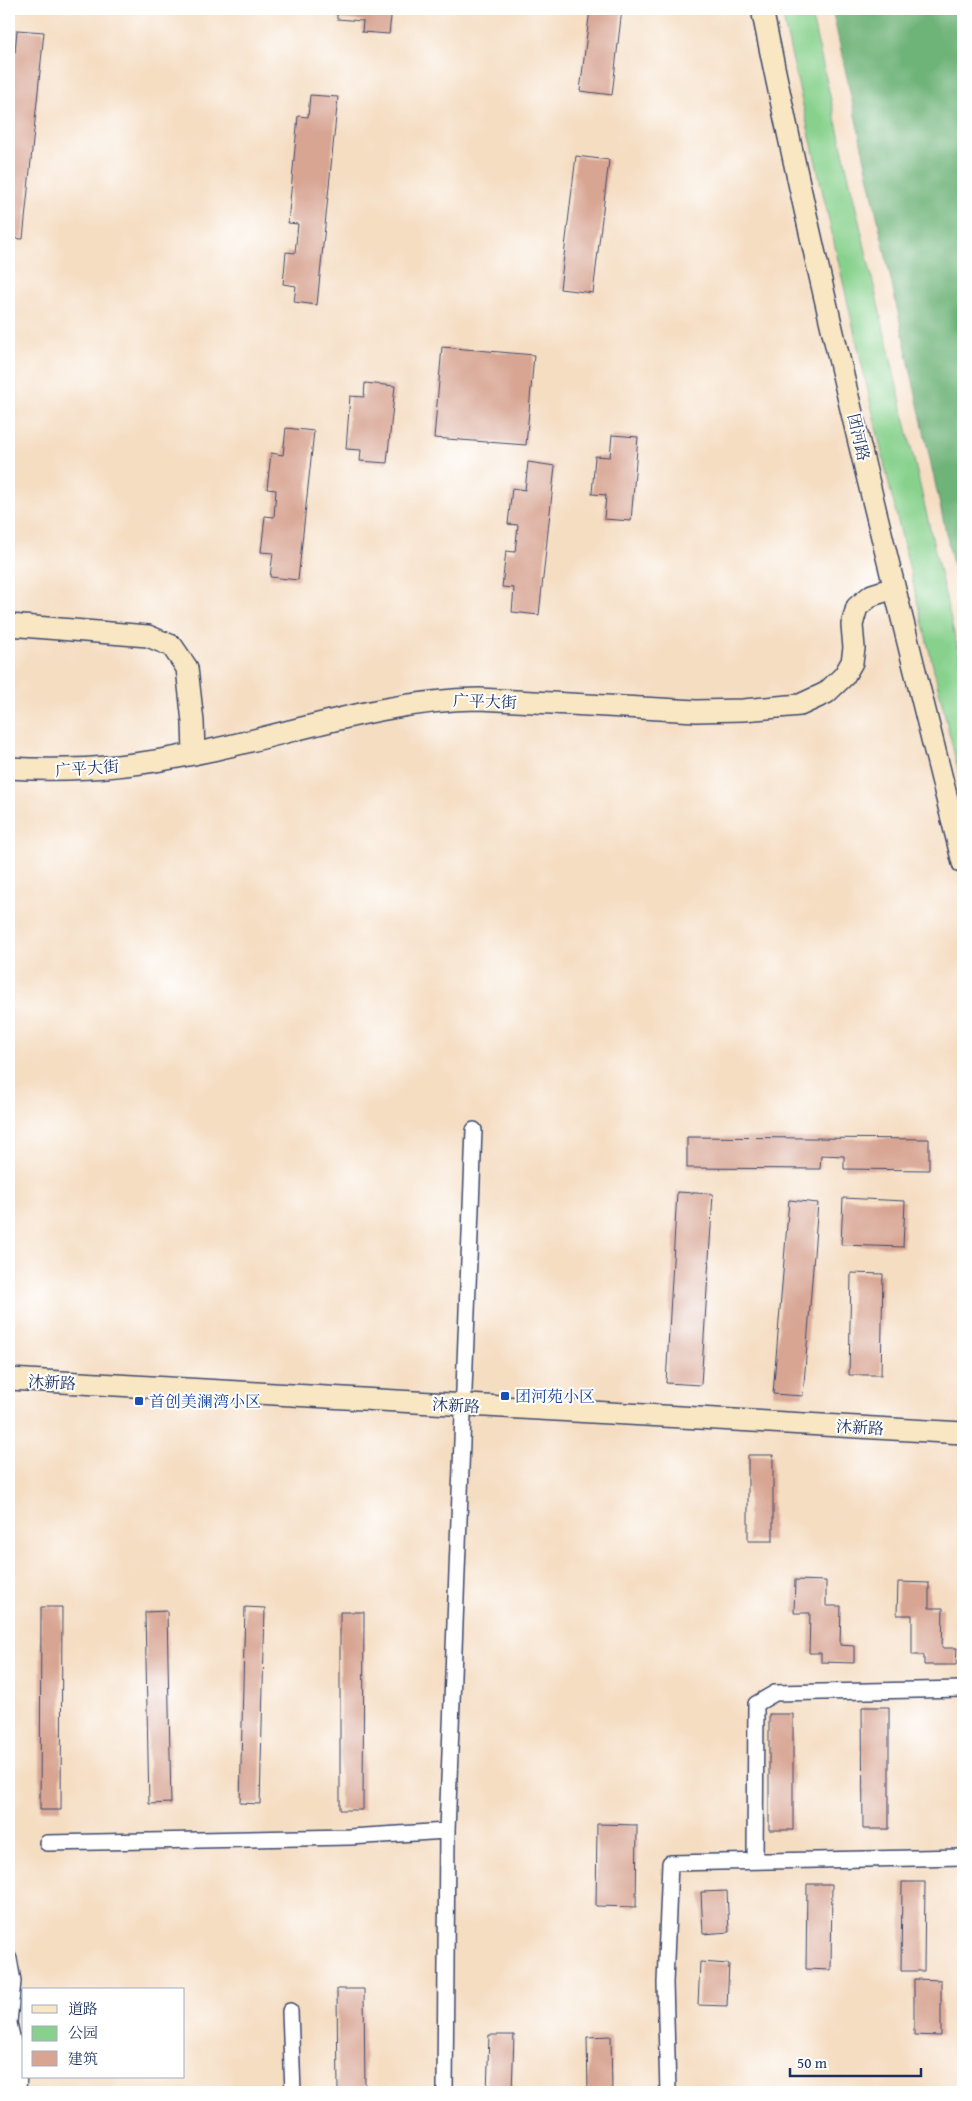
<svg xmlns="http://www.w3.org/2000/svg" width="972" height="2101" font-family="'Gentium Book Plus','Noto Serif SC',serif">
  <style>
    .green { fill: #88d18d; stroke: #528076 }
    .forest { fill: #6eb378; stroke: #44716b }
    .building { fill: #d8a593 }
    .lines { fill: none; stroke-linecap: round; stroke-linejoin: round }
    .street-casing { stroke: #3c496d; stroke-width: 18 }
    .secondary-casing { stroke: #3c496d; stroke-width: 24 }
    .street { stroke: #fff; stroke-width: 15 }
    .secondary { stroke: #f9e7c3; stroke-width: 21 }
    .transit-dot { fill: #1a4fb4; stroke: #fff; stroke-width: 2 }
    .labels { text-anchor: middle; stroke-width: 4; stroke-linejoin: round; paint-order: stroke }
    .street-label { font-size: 16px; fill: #1b2f5e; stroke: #fff }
    .transit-label { font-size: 16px; fill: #164399; stroke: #fff; text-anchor: start }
  </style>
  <rect width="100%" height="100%" fill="#fff"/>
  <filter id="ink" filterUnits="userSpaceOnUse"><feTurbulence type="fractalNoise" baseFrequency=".02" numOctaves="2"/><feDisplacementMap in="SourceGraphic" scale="10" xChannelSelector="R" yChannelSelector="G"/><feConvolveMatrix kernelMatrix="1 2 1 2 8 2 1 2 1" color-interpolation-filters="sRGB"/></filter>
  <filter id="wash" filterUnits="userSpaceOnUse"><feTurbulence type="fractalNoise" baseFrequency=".0096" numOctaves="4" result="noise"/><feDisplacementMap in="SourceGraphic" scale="20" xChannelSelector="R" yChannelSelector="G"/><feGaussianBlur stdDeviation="1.12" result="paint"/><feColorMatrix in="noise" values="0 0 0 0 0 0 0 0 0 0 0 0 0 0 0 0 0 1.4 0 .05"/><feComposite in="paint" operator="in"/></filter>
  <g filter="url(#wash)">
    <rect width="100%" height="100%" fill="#f5ddc2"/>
    <!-- green -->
    <path class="green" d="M781,9H810L963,672V790L889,484Z"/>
    <!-- forest -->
    <path class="forest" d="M832,9H963V611Z"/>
    <g id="blocks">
      <!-- building -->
      <path class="building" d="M337,9H392L389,34L362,32L363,21L337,19Z
        M590,9H622L612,95L580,91Z
        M17,30L44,32L23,239L9,238V114L11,94H9V51L15,52Z
        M310,95L338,97L317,305L294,302L296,286L283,284L286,252L295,253L298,224L288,223L298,116L308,117Z
        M576,156L609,160L593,293L560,289Z
        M442,347L534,355L526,445L434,438Z
        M365,383L395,386L387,463L360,461L361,450L346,449L350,396L364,397Z
        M286,428L314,431L298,580L270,577L273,553L261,552L265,516L274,517L276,490L267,489L271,453L283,455Z
        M612,435L638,437L631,521L604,519L606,495L592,494L595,456L610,457Z
        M528,462L555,466L539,615L512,612L514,588L502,587L506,551L515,552L518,525L508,524L512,488L525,490Z
        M687,1137L929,1139V1170L844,1169V1156L821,1155L820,1169L687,1168Z
        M677,1192L713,1194L701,1385L666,1383Z
        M843,1198L905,1201L903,1247L841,1245Z
        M789,1200L818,1203L803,1396L773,1394Z
        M851,1273L883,1274L881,1375H849Z
        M748,1455H773V1541H748Z
        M795,1580L826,1581V1606H841L840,1645L854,1646V1663L821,1662V1653H809L810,1613H794Z
        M898,1582L929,1583V1608H943L942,1648H957L956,1665H924V1655H912V1615H897Z
        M41,1607H62L61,1810H40Z
        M245,1607L265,1608L260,1804L240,1803Z
        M167,1611L171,1803L149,1804L145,1612Z
        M340,1612H364L363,1810H340Z
        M862,1707H889V1829H863Z
        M769,1714H793V1830H769Z
        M597,1824L637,1825L636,1907L596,1906Z
        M902,1882H925L924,1971H901Z
        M807,1884H832L831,1970L806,1969Z
        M727,1891L729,1932L703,1934L701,1892Z
        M700,1962L729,1964L727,2006L698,2005Z
        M914,1979L941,1980V2036L914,2035Z
        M337,1989H364L365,2092H338Z
        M489,2035H514L512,2092H487Z
        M611,2036L612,2092H588L587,2037Z"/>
    </g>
  </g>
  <g filter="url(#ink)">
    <use href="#blocks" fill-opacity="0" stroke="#3c496d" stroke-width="1"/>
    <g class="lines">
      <defs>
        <path id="street" d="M447,1831L474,1130
          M47,1843L350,1837L447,1831L445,2092
          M755,1861L756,1704L775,1693L963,1689
          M9,1959L13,1981L9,2023L19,2069L18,2092
          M290,2011L293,2092
          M668,2092L665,1983L670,1863L963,1857"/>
        <path id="secondary" d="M762,9C820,295 892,579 963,863
          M9,625L148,636L172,646L187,668L193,722L194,754
          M9,768C71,772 132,767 193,754C289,735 381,700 479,699L696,711L743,710L800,705L826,693L844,676L852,662L854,648L852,625L857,607L872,595L894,588
          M9,1379L963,1433"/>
      </defs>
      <!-- street casing -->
      <use href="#street" class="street-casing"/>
      <!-- secondary casing -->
      <use href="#secondary" class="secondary-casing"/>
      <!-- street -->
      <use href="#street" class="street"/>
      <!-- secondary -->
      <use href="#secondary" class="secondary"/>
    </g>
  </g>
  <!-- markers -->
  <g class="transit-dot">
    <rect x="500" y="1391" width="10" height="10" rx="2.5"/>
    <rect x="134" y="1396" width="10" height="10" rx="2.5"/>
  </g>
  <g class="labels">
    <!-- street labels -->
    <g class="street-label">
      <text transform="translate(859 437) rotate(77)" y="6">团河路</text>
      <text transform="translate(485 701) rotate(2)" y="6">广平大街</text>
      <text transform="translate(87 768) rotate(-4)" y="6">广平大街</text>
      <text transform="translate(52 1382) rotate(3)" y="6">沐新路</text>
      <text transform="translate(456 1405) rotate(3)" y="6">沐新路</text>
      <text transform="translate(860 1427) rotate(3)" y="6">沐新路</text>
    </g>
    <!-- transit labels -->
    <g class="transit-label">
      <text x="515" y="1402">团河苑小区</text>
      <text x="149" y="1407">首创美澜湾小区</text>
    </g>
  </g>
  <!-- margin -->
  <rect width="972" height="2101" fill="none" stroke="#fff" stroke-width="30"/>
  <!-- legend -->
  <rect x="22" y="1988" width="162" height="90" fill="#ffffff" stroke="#a4acbf"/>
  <rect x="32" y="2005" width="25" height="8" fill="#f9e7c3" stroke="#a4acbf"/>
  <text x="68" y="2014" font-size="15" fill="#1b2f5e">道路</text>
  <rect x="32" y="2026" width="25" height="15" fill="#88d18d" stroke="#a4acbf"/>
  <text x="68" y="2038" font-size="15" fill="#1b2f5e">公园</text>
  <rect x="32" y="2051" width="25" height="15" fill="#d8a593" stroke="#a4acbf"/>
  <text x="68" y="2064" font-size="15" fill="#1b2f5e">建筑</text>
  <!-- scale -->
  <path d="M790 2068v8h131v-8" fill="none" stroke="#1b2f5e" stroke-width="2.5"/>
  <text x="797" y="2068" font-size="15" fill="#1b2f5e" stroke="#ffffff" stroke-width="4" paint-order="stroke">50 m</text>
</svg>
